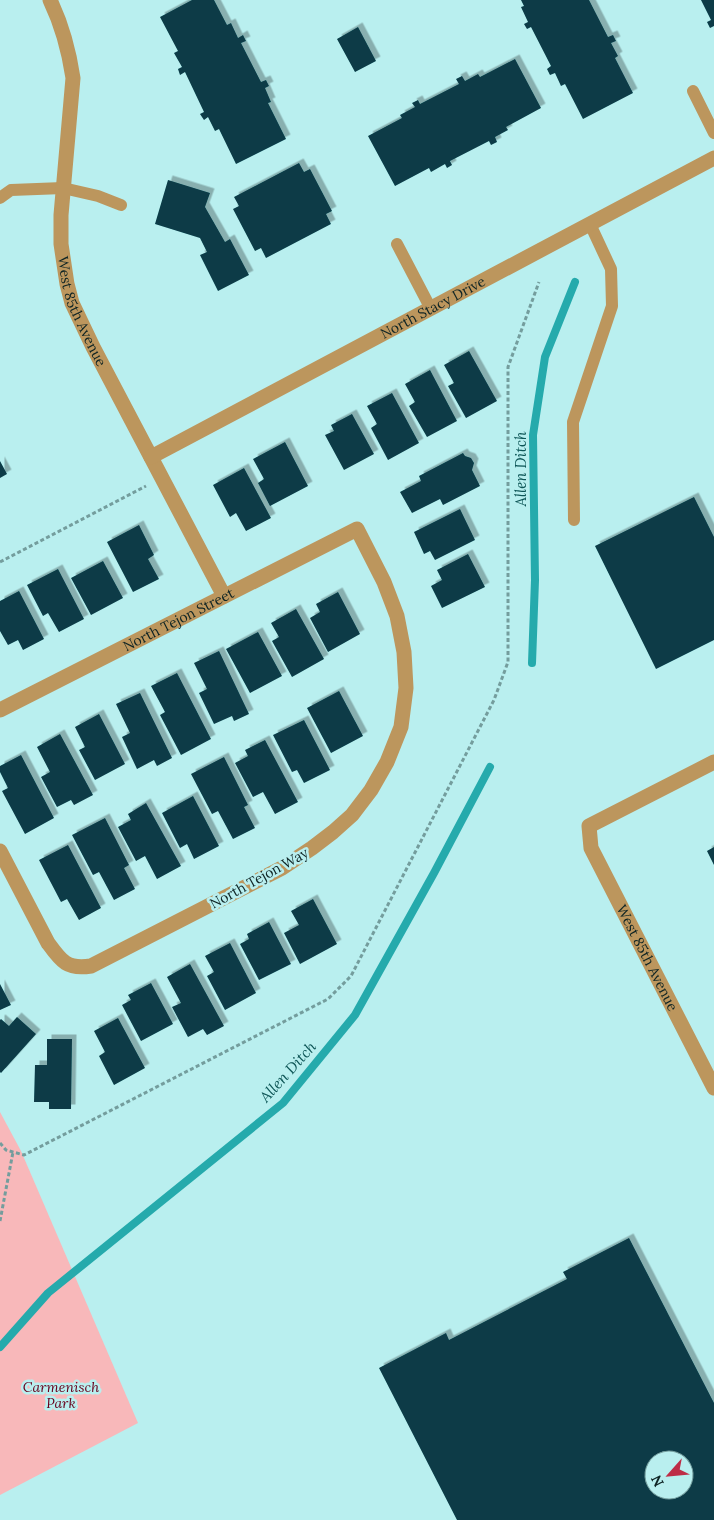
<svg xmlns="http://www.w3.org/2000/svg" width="714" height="1520" font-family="Lora,serif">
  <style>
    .green { fill: #f8b8ba }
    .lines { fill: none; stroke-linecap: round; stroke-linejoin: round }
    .stream { stroke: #25aaac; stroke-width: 8 }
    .building { fill: #083b46; fill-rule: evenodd; filter: url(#shadow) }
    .path { stroke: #749d9d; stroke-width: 3; stroke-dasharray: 4 2.5; stroke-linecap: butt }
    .lane { stroke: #bc965d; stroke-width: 12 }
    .street { stroke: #bc965d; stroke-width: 15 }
    .labels { text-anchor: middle; stroke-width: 5; stroke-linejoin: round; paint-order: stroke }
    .street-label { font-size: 14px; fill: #0e2424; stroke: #b9efef }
    .park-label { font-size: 14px; font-style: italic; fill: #68001c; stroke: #b9efef }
    .water-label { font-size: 15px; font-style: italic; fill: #0d5556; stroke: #b9efef }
  </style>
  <defs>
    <filter id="shadow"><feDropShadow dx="4.5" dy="-4.5" stdDeviation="0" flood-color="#0004"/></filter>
  </defs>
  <rect width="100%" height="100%" fill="#b9efef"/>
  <!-- green -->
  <path class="green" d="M0,1112L21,1151L138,1423L0,1495Z"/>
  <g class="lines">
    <!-- stream -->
    <path class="stream" d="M532,663L535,580L533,435L545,357L575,282
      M0,1347L48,1293L283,1103L355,1015L434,873L490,767"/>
  </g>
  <!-- building -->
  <path class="building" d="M192,0H214L227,25L231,23L238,38L243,35L246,41L241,43L261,82L266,80L269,86L265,88L271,102L268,103L286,139L236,164L219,129L215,131L208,117L204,120L200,114L204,112L185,72L180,75L178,69L182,67L174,53L178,51L160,17Z
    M521,0H589L608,37L613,35L616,41L611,43L618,56L615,58L633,93L583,119L565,84L561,86L555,73L550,75L547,69L551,66L531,27L527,29L524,24L528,22L521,7L524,6Z
    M701,0H714V26L710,28L707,22L711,20Z
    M358,27L376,61L355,72L337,39Z
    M515,59L541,108L506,127L508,130L495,137L497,142L491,145L489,141L450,161L452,165L447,168L445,164L431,172L429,168L395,186L368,136L402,118L400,115L415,107L412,103L418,100L420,104L459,84L456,79L462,76L465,81L478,74L480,77Z
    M299,163L304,172L310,169L332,211L326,214L331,224L266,258L261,248L255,251L233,209L239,206L234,197Z
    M168,180L210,193L205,207L225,242L230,239L249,275L218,291L200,255L207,252L200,238L155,224Z
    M469,351L497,401L466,418L448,386L454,383L444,365Z
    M430,370L457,421L427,437L409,406L415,402L405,384Z
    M392,393L419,443L388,460L371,428L377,424L367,406Z
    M352,414L374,454L344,470L325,435L334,431L331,425Z
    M285,442L308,486L270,506L258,483L264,479L253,459Z
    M463,453L465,456L471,458L474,463L472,470L480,486L443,505L440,499L412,513L400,492L421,481L419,476Z
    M0,461L7,474L0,478Z
    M244,468L271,518L246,531L236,513L230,517L213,485Z
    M694,497L714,537V640L656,669L595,546Z
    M460,509L475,540L435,560L430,551L424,554L414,532Z
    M139,525L154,555L148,559L159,579L133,592L107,542Z
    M468,554L485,587L442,608L431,586L442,580L437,570Z
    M103,561L123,598L91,615L71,578Z
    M58,569L84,619L59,632L48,613L43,616L27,585Z
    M19,591L44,639L23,650L18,640L8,645L0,631V601Z
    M338,592L360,634L328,652L310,618L320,612L316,604Z
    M296,609L324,659L292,677L272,641L279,637L271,623Z
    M258,632L282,676L250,693L226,649Z
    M219,651L249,714L234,721L232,716L214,724L199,693L207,689L194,663Z
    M177,673L211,739L181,755L160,715L165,712L151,686Z
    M339,691L363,736L331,753L307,708Z
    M140,693L172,758L157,766L154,760L137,769L122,737L130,733L116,704Z
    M99,714L125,764L95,780L79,750L85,747L75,727Z
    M304,720L330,770L304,783L297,770L292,772L273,735Z
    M60,734L93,795L74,805L71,800L57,807L41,777L50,772L37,747Z
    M265,740L298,802L275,814L263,792L253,797L235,763L248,756L245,750Z
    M21,755L54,818L25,834L2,791L8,788L0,772V766Z
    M224,757L248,805L244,807L255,828L233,839L218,811L212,814L191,774Z
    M193,796L219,846L194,859L187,844L180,848L162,813Z
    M146,803L181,866L157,879L145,856L136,861L118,827L131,820L128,814Z
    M105,818L129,865L124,868L135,889L114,900L99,872L93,875L72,835Z
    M68,845L101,908L79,920L67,899L61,902L39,860Z
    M714,847V865L707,851Z
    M313,899L337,944L300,964L284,933L299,925L291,911Z
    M269,922L291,964L259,980L240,944L249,939L247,934Z
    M230,943L256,993L225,1010L207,976L214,972L205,956Z
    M190,964L224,1026L207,1035L203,1029L188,1037L172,1007L181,1003L167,977Z
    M151,983L173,1024L141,1041L122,1005L131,1000L128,995Z
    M0,984L11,1005L0,1010Z
    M17,1017L36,1034L1,1073L0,1072V1020L1,1019L9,1026Z
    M118,1018L145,1068L114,1085L99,1056L105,1052L94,1031Z
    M47,1039H72L71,1109H49V1102H34L35,1065H47Z
    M629,1238L714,1403V1520H457L379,1368L446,1333L449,1340L567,1279L563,1272ZM654,1460H684V1490H654Z"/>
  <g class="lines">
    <!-- path -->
    <path class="path" d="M0,562L146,486
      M0,1143L6,1150L24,1155L328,999L351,976L494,700L508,662V367L539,282
      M0,1221L13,1152"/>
    <!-- lane -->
    <path class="lane" d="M693,91L714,133
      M0,198L11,190L63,188L98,196L121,205
      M397,244L431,309
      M574,520L573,422L612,306L611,269L590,224"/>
    <!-- street -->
    <g class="street">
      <path id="s1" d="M50,0C62,25 69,51 73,78L61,215V244L67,284L72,303L93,347L224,596"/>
      <path id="s2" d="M151,457L714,158"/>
      <path id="s3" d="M0,710L357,529L384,582L397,616L404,652L406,688L401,727L387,762L371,790L352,815L333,832L312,848L282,868L91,966C67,970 61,961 48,943L0,851"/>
      <path id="s4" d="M714,762L589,826L591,848L714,1088"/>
    </g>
  </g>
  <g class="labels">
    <!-- street labels -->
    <g class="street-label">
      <text dy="5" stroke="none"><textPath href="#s2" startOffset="319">North Stacy Drive</textPath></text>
      <text dy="5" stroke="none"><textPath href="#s1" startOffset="319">West 85th Avenue</textPath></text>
      <text dy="5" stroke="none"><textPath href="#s3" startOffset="200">North Tejon Street</textPath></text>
      <text transform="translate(259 878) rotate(-29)" y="5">North Tejon Way</text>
      <text dy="5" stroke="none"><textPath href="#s4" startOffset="286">West 85th Avenue</textPath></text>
    </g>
    <!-- park labels -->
    <g class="park-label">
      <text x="61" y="1392">Carmenisch<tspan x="61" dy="16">Park</tspan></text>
    </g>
    <!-- water labels -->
    <g class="water-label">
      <text transform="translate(521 469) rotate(-90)" y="5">Allen Ditch</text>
      <text transform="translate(288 1072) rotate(-48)" y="5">Allen Ditch</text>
    </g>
  </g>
  <!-- north arrow -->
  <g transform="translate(669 1475) rotate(243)"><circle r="24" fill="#b9efef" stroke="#759e9e"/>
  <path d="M0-4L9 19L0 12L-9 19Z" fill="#bd2c46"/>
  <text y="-8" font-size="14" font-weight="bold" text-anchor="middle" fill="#0e2424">N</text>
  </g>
</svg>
